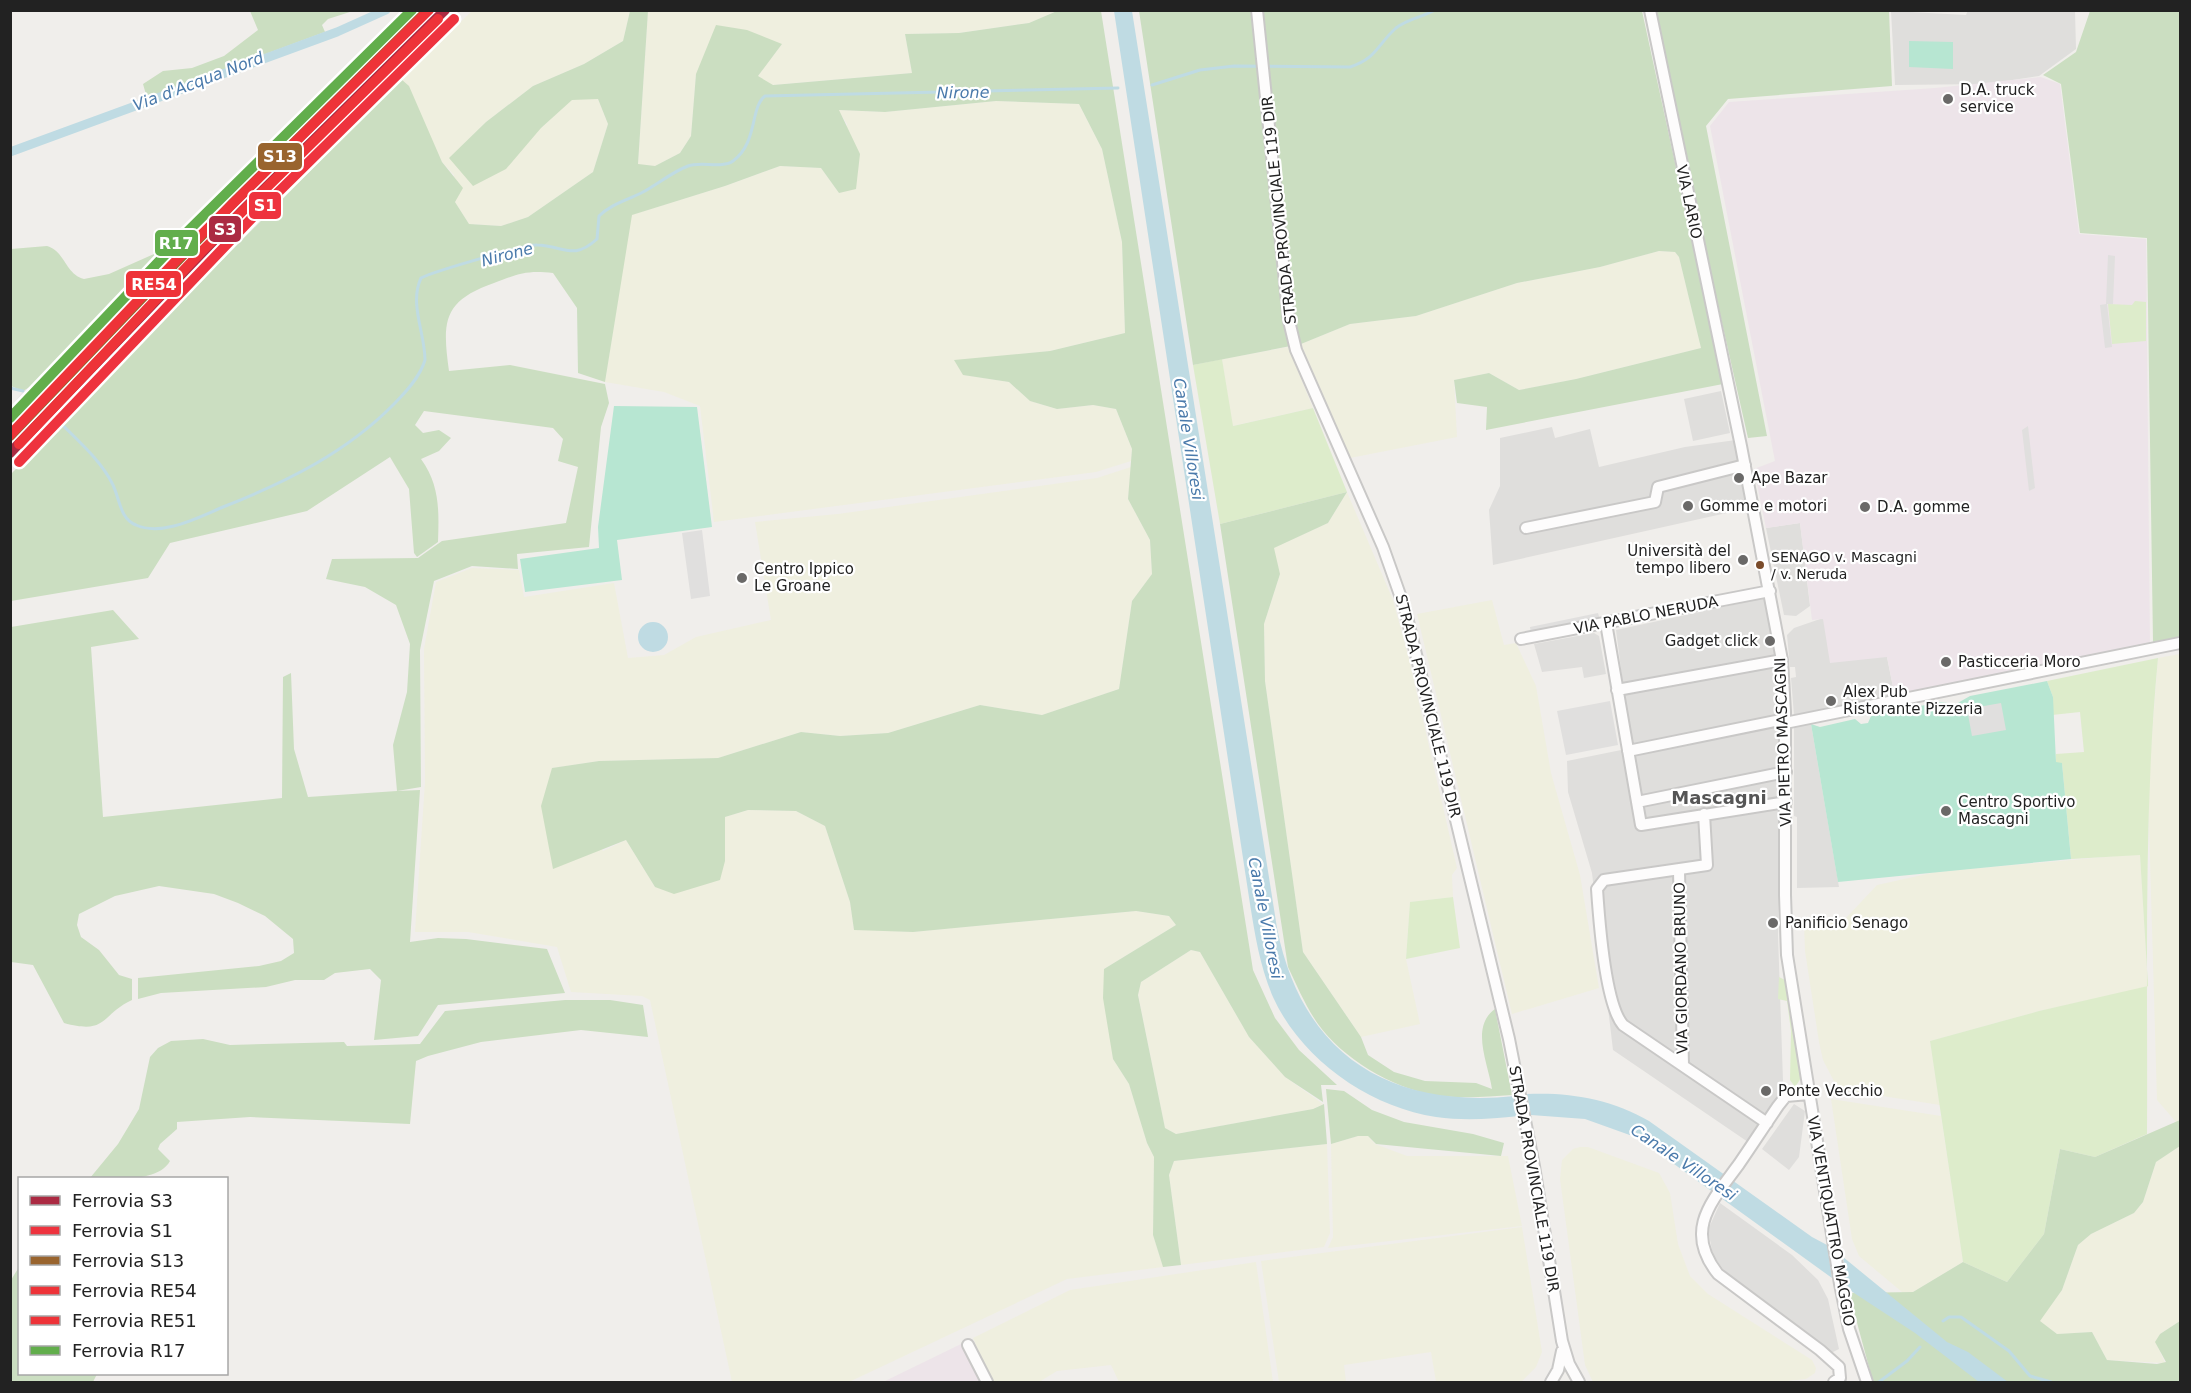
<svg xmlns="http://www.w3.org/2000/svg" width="2191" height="1393" font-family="'DejaVu Sans',sans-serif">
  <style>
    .residential { fill: #dfdedc }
    .industrial { fill: #ede4e9 }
    .farmland { fill: #efefdf }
    .grass { fill: #ddeccb }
    .forest { fill: #cbdec1 }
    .pitch { fill: #b7e6d2 }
    .parking { fill: #e0dfde }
    .water { fill: #bfdbe3 }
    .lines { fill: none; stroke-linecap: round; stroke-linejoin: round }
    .stream { stroke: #bfdbe3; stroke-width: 3 }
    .canal { stroke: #bfdbe3; stroke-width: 9 }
    .minor-casing { stroke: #c9c8c7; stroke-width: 14 }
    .minor { stroke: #fdfcfc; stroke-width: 10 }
    .rail-1-casing { stroke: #fff; stroke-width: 15 }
    .rail-2-casing { stroke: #fff; stroke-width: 15 }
    .rail-3-casing { stroke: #fff; stroke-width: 15 }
    .rail-4-casing { stroke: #fff; stroke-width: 15 }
    .rail-5-casing { stroke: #fff; stroke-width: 15 }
    .rail-6-casing { stroke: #fff; stroke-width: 15 }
    .rail-1 { stroke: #ab2a42; stroke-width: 10 }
    .rail-2 { stroke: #ee333e; stroke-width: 10 }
    .rail-3 { stroke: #99642e; stroke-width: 10 }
    .rail-4 { stroke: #ee3338; stroke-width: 10 }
    .rail-5 { stroke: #ee3338; stroke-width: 10 }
    .rail-6 { stroke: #62ae4c; stroke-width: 10 }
    .poi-dot { fill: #6a6968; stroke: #fff; stroke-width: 2 }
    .bus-dot { fill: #7a4b2a; stroke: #fff; stroke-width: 2 }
    .labels { text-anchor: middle; stroke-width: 4.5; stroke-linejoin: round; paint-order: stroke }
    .bus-label { font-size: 14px; fill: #222; stroke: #fff; text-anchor: start }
    .poi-label { font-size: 15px; fill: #222; stroke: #fff; text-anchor: start }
    .street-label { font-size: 15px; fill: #222; stroke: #fff }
    .water-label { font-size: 16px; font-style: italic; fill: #4a7aab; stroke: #fff }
    .quarter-label { font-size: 18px; font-weight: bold; fill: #555; stroke: #fff }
    .line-badge { stroke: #fff; stroke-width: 2 }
    .badge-label { font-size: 16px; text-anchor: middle; font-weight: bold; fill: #fff }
  </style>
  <rect width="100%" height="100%" fill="#f0eeeb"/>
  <!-- residential -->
  <path class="residential" d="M1968,10L2075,11L2076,49L2039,76L1986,84L1895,85L1891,11L1966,15Z
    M1721,391L1730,433L1693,441L1684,399Z
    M1552,427L1555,438L1590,429L1599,467L1685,447L1736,440L1749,508L1493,565L1489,510L1500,486V438Z
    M1800,523L1810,606L1796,616L1784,615L1766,528Z
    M1765,598L1782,695L1778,935L1783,1081L1771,1111L1748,1142L1613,1050L1592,873L1568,792L1567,761L1631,748L1616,630Z
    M1823,618L1887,657L1895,697L1794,715L1791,678L1796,677L1795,667H1790L1787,635L1794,628Z
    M1594,633L1599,636L1606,674L1584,678L1582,667L1542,672L1534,644Z
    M1808,724H1811L1839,887L1797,888V817L1794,816V726Z
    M1794,1104L1805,1111L1799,1157L1789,1170L1762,1149Z
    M1720,1203L1792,1255L1818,1280L1828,1299L1839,1349L1831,1353L1728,1276L1713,1255L1708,1230Z"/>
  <!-- industrial -->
  <path class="industrial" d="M410,11H461L178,287L86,383L49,418V421L11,462V408L23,391L55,372L168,253Z
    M2041,77L2060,84L2079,234L2146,239L2150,649L1895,697L1887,657L1830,663L1823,619L1812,620L1800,523L1766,528L1754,469L1775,461L1710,126L1729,102L1935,88Z
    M961,1344L980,1382H883Z"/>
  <!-- farmland -->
  <path class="farmland" d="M472,11H630L623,41L584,64L533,86L486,122L450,158L541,128L572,99H598L608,124L593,172L528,217L501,226L469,224L455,202L454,175L442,162L401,79Z
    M648,11H1057L1029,23L959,33L905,34L912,73L772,85L757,77L782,44L696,74L691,136L680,153L655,166L638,165Z
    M996,101L1079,104L1102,149L1122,242L1125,333L1050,351L955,361L964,375L1009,382L1030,401L1057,409L1093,405L1116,409L1132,449L1131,461L1096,472L714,522L700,406L664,392L605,382L631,215L725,186L780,166L821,168L839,193L847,124L838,110L885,112Z
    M1659,251L1675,252L1679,257L1701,348L1576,379L1519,390L1489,373L1454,380L1457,437L1350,458L1301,344L1350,324L1416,316L1517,283L1600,267Z
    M1288,347L1313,408L1232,426L1222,359Z
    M1131,467L1128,499L1150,540L1152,574L1132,601L1119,689L1042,715L980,705L888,733L840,736L801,732L718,758L599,761L553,768L603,851L626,840L655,887L725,861V817L748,810L796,811L825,826L850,902L854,929L913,932L1136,911L1169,916L1176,925L1104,969L1113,1059L1129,1084L1147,1143L1154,1157L1153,1235L1163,1267L1067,1279L849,1382H732L650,1000L642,996L571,992L557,947L468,932H415L425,782L424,649L436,582L472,568L519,570L524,597L614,583L628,658L664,655L696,637L771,620L755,522L838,514L1097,478Z
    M1347,492L1393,600L1409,659L1457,868L1452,875L1453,897L1410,902L1406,959L1420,1024L1361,1037L1303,952L1265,681L1264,624L1280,574L1273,548L1328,523Z
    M1492,600L1504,645L1516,643L1536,686L1551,773L1580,875L1599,988L1512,1014L1417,614Z
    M2180,654V1120L2176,1122L2157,1100L2148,790L2158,658Z
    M2140,854L2148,987L2039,1011L1930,1041L1940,1105L1838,1089L1823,1060L1819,1042L1805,951L1804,924L1845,919L1877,885L1936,872Z
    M1191,950L1200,952L1249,1037L1285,1077L1323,1104L1313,1109L1176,1134L1165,1128L1138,994L1141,982Z
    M1831,1099L1941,1116L1963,1262L1913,1292H1902L1859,1256L1852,1239Z
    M1358,1136H1368L1375,1144L1407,1156H1508L1522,1226L1328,1248L1333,1237L1331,1144Z
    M1327,1144L1330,1233L1324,1247L1181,1265L1169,1175L1174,1161Z
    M2180,1146V1321L2160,1334L2156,1342L2165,1363L2107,1360L2092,1332L2057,1334L2039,1321L2062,1290L2078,1245L2091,1234L2134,1213L2143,1202L2156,1162Z
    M1580,1147H1588L1659,1173L1670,1193L1678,1244L1690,1276L1708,1294L1812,1360L1816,1368L1815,1373L1806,1379L1777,1382H1593L1585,1365L1560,1179L1562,1160L1573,1149Z
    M1522,1227L1542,1352L1536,1367L1521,1382H1436L1431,1352L1344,1365L1346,1382H1279L1261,1261Z
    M1256,1262L1273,1382H1119L1111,1365L1057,1371L1039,1382H992L973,1338L1070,1290Z"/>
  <!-- grass -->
  <path class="grass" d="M2135,301L2146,302V341L2112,344L2108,304L2132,305Z
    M1222,359L1233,426L1313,408L1347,492L1220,524L1193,365Z
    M2158,658C2143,816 2148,976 2147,1134L2095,1157L2060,1149L2044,1234L2007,1282L1963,1262L1930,1041L2039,1011L2148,986L2140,855L2071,859L2062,763H2056V754L2084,752L2080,712L2052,715L2053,697L2047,681Z
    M1453,897L1460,948L1406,959L1410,902Z
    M1779,977L1785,980L1801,1078L1795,1087L1790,1080L1791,1031L1787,1001L1778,999Z"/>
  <!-- forest -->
  <path class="forest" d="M250,11H353L328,19L322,25L325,32L147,98L143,84L163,71L192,68L224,56L258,30Z
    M630,11H648L638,164L655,166L680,153L691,136L696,74L716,25L747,30L782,44L758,76L773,85L912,73L905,34L959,33L1029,23L1057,11H1101L1253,970L1275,1018L1299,1050L1337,1085H1321L1323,1102L1285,1077L1249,1037L1200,952L1191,950L1141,982L1138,995L1165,1128L1176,1134L1313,1109L1324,1104L1327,1144L1174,1161L1169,1175L1181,1265L1163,1267L1153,1235L1154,1157L1147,1143L1129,1084L1113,1059L1103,998L1104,969L1176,925L1169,916L1136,911L913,932L854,930L850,902L825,826L796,811L748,810L725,817V861L720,880L674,894L655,887L626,840L553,869L541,806L552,768L599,761L718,758L801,732L840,736L888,733L980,705L1042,715L1119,689L1132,601L1152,574L1150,540L1128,499L1132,449L1116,409L1093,405L1057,409L1030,401L1009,382L963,375L954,360L1050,351L1125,333L1122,242L1102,149L1079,104L996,101L885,112L839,110L860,154L856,189L839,193L821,168L780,166L725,186L632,215L605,382L578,373L577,308L553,273C526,270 518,274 494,283C443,301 442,321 449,371L510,365L605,384L609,403L601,427L589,547L517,554L518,569L472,566L434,581L420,650L421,787L397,791L420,790L410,942L438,938L466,939L547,949L565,993L438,1005L418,1036L374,1040L381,980L370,969L335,973L324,980H295L266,987L161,993L138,999V978L259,966L281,961L294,953L293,939L265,916L238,903L214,894L159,886L115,896L79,914L77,925L81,937L99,950L119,975L132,979V1000C100,1015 108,1035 64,1023L33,965L11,962V627L113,610L139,639L91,647L103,817L282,798L283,677L291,673L294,749L308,797L397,791L393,745L407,692L410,644L396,605L365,587L326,579L332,559L418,558L442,541L566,523L578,467L558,461L563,439L553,428L424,411L415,425L423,433L439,430L451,438L439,451L421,459C440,485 439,511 438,542L417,557L414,553L409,489L390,457L307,511L170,543L148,578L11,601V474L401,79L409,86L442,162L463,188L455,202L469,224L501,226L528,217L593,172L608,124L598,99L572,100L541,128L506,169L473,186L449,158L486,122L533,86L584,64L623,41Z
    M1139,11H1642L1723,384L1486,430L1487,407L1457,403L1454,380L1489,373L1519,390L1576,379L1701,348L1679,257L1675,252L1659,251L1600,267L1517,283L1416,316L1350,324L1301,344L1193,365Z
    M1654,11H1889L1892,86L1728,99L1706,126L1767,436L1748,438L1668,83Z
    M2090,11H2180V637L2153,643L2147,238L2080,233L2061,84L2043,75L2076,52Z
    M47,246C65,251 65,274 84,279L109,274L163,250L168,253L55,372L23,391L11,386V249Z
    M1347,492L1328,523L1274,548L1280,574L1264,624L1265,681L1303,952L1361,1037L1368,1055L1394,1072L1425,1081L1476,1083L1492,1089C1488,1063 1470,1027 1495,1009L1512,1095C1486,1097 1459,1099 1434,1095C1392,1088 1342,1058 1318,1024C1306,1007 1297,986 1288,967L1220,524Z
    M565,1000H610L643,1005L648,1037L581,1030L481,1042L428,1056L416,1061L410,1124L250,1117L177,1122V1129L160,1144L158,1149L170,1161C158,1183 112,1179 90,1178L118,1144L139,1109L150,1057L158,1048L171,1041L203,1039L230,1045L344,1042L347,1046L420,1044L445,1011Z
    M1326,1089L1344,1091L1372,1110L1404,1122L1473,1134L1504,1143L1501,1156L1376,1144L1368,1136H1358L1331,1144Z
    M2180,1120V1146L2156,1162L2143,1202L2134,1213L2091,1234L2078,1245L2062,1290L2040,1321L2057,1334L2092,1332L2107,1360L2157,1364L2166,1362L2155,1342L2160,1334L2180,1321V1382H1873L1849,1293L1913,1292L1963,1262L2007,1282L2044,1234L2060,1149L2095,1157Z
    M19,1267L20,1374H97L93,1382H11V1280Z"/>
  <!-- pitch -->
  <path class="pitch" d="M1909,41L1953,42V69L1909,67Z
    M614,406L697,407L712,527L617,540L622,580L525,592L520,559L599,548L598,527Z
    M2047,681L2053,697L2056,762L2062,763L2071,859L1838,882L1811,724L1820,727L1855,719L1861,724L1868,723L1871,716L1940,702L1956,704L1970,696Z"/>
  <!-- parking -->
  <path class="parking" d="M2108,255L2115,256L2113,304H2107L2112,347L2105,348L2100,305L2106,304Z
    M2028,426L2035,488L2029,491L2022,430Z
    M702,530L710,596L691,599L682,533Z
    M1598,613L1600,620L1531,635L1530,627Z
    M1610,701L1618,745L1566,755L1557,711Z
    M2001,703L2006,730L1972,736L1967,709Z"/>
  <!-- water -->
  <path class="water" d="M1114,11H1132L1277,928C1302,1055 1390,1109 1515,1096L1519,1116C1491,1119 1464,1121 1436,1117C1369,1107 1301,1059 1273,997C1260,967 1255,935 1250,904Z
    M638 637a15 15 0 1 1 30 0a15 15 0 1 1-30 0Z
    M1527,1094C1570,1092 1611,1099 1649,1121L1812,1237L1827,1245L1832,1278L1638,1138L1585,1119L1531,1115Z
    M1843,1257L1947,1342L1968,1352L2008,1382H1979L1915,1333L1848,1289Z"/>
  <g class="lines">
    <!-- stream -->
    <path class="stream" d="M1152,85L1200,70L1234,66L1350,67C1377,58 1377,45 1396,28C1407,19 1423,17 1435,10
      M10,388L23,391
      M53,415C72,436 99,457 112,483C120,498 119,518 136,525C162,537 199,517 223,507C286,482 346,453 394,404C406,392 420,377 425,360C425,333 409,304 421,278C432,272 527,244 537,245C564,246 573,261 597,239L599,216C611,204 628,200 643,192C658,184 672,172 688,166C701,161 722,169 733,161C758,143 750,107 765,96L1118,88
      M1943,1321L1949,1317H1961L2009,1351L2030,1376L2051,1382
      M1879,1382L1907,1361L1920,1347"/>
    <!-- canal -->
    <path class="canal" d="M10,152L337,32L386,10"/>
    <defs>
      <path id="minor" d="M1257,10L1289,321L1296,350L1383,547L1405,609L1509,1039L1534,1166L1562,1341L1569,1364L1579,1382
        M1650,10L1741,446L1782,660L1785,712V895L1787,955L1840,1284L1849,1329L1867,1382
        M1526,528L1655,502L1658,487L1745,465
        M1606,623L1641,825L1786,802
        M1521,639L1770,591
        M1617,690L1782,660
        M1785,723L2180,643
        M1628,751L1785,719
        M1637,802L1786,772
        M1704,814L1707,865L1604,880L1597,889C1599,919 1605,1004 1623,1025L1767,1123
        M1679,871L1683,1065
        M1809,1094L1786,1096L1778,1106C1765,1125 1752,1145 1739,1164C1712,1201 1683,1230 1718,1274L1820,1350L1839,1367L1840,1378L1834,1382
        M968,1345L987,1382
        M1551,1382L1558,1370L1562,1351"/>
    </defs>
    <!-- minor casing -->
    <use href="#minor" class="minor-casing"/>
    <!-- minor -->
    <use href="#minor" class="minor"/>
    <defs>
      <path id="rail-1" d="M10,453L243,210L445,10"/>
      <path id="rail-2" d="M19,462L252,218L454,19"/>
      <path id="rail-3" d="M10,436L234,202L428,10"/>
      <path id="rail-4" d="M10,435L192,244L429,10"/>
      <path id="rail-5" d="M19,444L201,252L438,19"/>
      <path id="rail-6" d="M10,418L184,235L412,10"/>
    </defs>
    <!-- rail-1 casing -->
    <use href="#rail-1" class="rail-1-casing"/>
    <!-- rail-2 casing -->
    <use href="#rail-2" class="rail-2-casing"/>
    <!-- rail-3 casing -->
    <use href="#rail-3" class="rail-3-casing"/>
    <!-- rail-4 casing -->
    <use href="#rail-4" class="rail-4-casing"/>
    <!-- rail-5 casing -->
    <use href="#rail-5" class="rail-5-casing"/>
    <!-- rail-6 casing -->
    <use href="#rail-6" class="rail-6-casing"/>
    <!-- rail-1 -->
    <use href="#rail-1" class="rail-1"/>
    <!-- rail-2 -->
    <use href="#rail-2" class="rail-2"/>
    <!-- rail-3 -->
    <use href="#rail-3" class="rail-3"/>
    <!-- rail-4 -->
    <use href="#rail-4" class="rail-4"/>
    <!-- rail-5 -->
    <use href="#rail-5" class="rail-5"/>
    <!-- rail-6 -->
    <use href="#rail-6" class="rail-6"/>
  </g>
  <!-- markers -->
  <g class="poi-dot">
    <circle cx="1948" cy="99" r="6"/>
    <circle cx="1739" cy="478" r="6"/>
    <circle cx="1688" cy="506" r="6"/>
    <circle cx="1865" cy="507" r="6"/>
    <circle cx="1743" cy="560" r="6"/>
    <circle cx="742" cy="578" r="6"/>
    <circle cx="1770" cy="641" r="6"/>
    <circle cx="1946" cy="662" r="6"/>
    <circle cx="1831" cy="701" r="6"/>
    <circle cx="1946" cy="811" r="6"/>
    <circle cx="1773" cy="923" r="6"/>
    <circle cx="1766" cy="1091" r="6"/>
  </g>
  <circle class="bus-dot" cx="1760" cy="565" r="5"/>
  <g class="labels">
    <!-- bus labels -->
    <g class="bus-label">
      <text x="1771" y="562">SENAGO v. Mascagni<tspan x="1771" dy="17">/ v. Neruda</tspan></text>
    </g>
    <!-- poi labels -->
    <g class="poi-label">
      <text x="1960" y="95">D.A. truck<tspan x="1960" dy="17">service</tspan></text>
      <text x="1751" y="483">Ape Bazar</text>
      <text x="1700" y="511">Gomme e motori</text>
      <text x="1877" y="512">D.A. gomme</text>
      <text x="1731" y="556" text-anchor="end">Università del<tspan x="1731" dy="17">tempo libero</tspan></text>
      <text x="754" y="574">Centro Ippico<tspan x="754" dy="17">Le Groane</tspan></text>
      <text x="1758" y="646" text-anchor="end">Gadget click</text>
      <text x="1958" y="667">Pasticceria Moro</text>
      <text x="1843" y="697">Alex Pub<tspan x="1843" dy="17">Ristorante Pizzeria</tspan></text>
      <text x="1958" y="807">Centro Sportivo<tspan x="1958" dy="17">Mascagni</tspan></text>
      <text x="1785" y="928">Panificio Senago</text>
      <text x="1778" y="1096">Ponte Vecchio</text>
    </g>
    <!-- street labels -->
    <g class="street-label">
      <text transform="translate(1689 202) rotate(78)" y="5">VIA LARIO</text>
      <text transform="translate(1279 210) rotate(-96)" y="5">STRADA PROVINCIALE 119 DIR</text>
      <text transform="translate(1646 615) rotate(-11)" y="5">VIA PABLO NERUDA</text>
      <text transform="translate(1428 706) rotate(76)" y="5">STRADA PROVINCIALE 119 DIR</text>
      <text transform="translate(1783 742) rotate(-92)" y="5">VIA PIETRO MASCAGNI</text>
      <text transform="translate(1681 968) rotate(-91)" y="5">VIA GIORDANO BRUNO</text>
      <text transform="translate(1534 1179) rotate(80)" y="5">STRADA PROVINCIALE 119 DIR</text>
      <text transform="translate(1831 1221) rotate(80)" y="5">VIA VENTIQUATTRO MAGGIO</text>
    </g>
    <!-- water labels -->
    <g class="water-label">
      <text transform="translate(198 81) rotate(-21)" y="6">Via d'Acqua Nord</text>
      <text transform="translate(963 92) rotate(-1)" y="6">Nirone</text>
      <text transform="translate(507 254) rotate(-15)" y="6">Nirone</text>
      <text transform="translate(1189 439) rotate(81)" y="6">Canale Villoresi</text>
      <text transform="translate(1266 918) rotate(79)" y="6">Canale Villoresi</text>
      <text transform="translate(1684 1162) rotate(34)" y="6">Canale Villoresi</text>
    </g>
    <!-- quarter labels -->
    <g class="quarter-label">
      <text x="1719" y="804">Mascagni</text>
    </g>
  </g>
  <g class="line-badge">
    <rect x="257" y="142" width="46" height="29" rx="6" fill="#99642e"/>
    <rect x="248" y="191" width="34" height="29" rx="6" fill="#ee333e"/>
    <rect x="208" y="215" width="34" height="28" rx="6" fill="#ab2a42"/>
    <rect x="154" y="229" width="45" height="28" rx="6" fill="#62ae4c"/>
    <rect x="125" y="270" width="57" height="28" rx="6" fill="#ee3338"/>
  </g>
  <g class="badge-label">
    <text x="280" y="162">S13</text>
    <text x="265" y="211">S1</text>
    <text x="225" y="235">S3</text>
    <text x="176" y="249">R17</text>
    <text x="154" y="290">RE54</text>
  </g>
  <!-- border -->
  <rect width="2191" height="1393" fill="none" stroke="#222222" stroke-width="24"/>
  <!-- legend -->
  <rect x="18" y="1177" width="210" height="198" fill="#ffffff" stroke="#a7a7a7" stroke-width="1.5"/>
  <rect x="30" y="1196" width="30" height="9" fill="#ab2a42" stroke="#a7a7a7" stroke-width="1.5"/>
  <text x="72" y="1207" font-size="18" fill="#222222">Ferrovia S3</text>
  <rect x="30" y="1226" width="30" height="9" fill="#ee333e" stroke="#a7a7a7" stroke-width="1.5"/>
  <text x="72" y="1237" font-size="18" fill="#222222">Ferrovia S1</text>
  <rect x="30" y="1256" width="30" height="9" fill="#99642e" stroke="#a7a7a7" stroke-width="1.5"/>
  <text x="72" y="1267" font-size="18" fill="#222222">Ferrovia S13</text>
  <rect x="30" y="1286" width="30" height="9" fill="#ee3338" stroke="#a7a7a7" stroke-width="1.5"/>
  <text x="72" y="1297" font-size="18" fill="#222222">Ferrovia RE54</text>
  <rect x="30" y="1316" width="30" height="9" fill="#ee3338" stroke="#a7a7a7" stroke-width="1.5"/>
  <text x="72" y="1327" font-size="18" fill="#222222">Ferrovia RE51</text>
  <rect x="30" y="1346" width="30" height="9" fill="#62ae4c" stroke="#a7a7a7" stroke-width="1.5"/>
  <text x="72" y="1357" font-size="18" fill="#222222">Ferrovia R17</text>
</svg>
